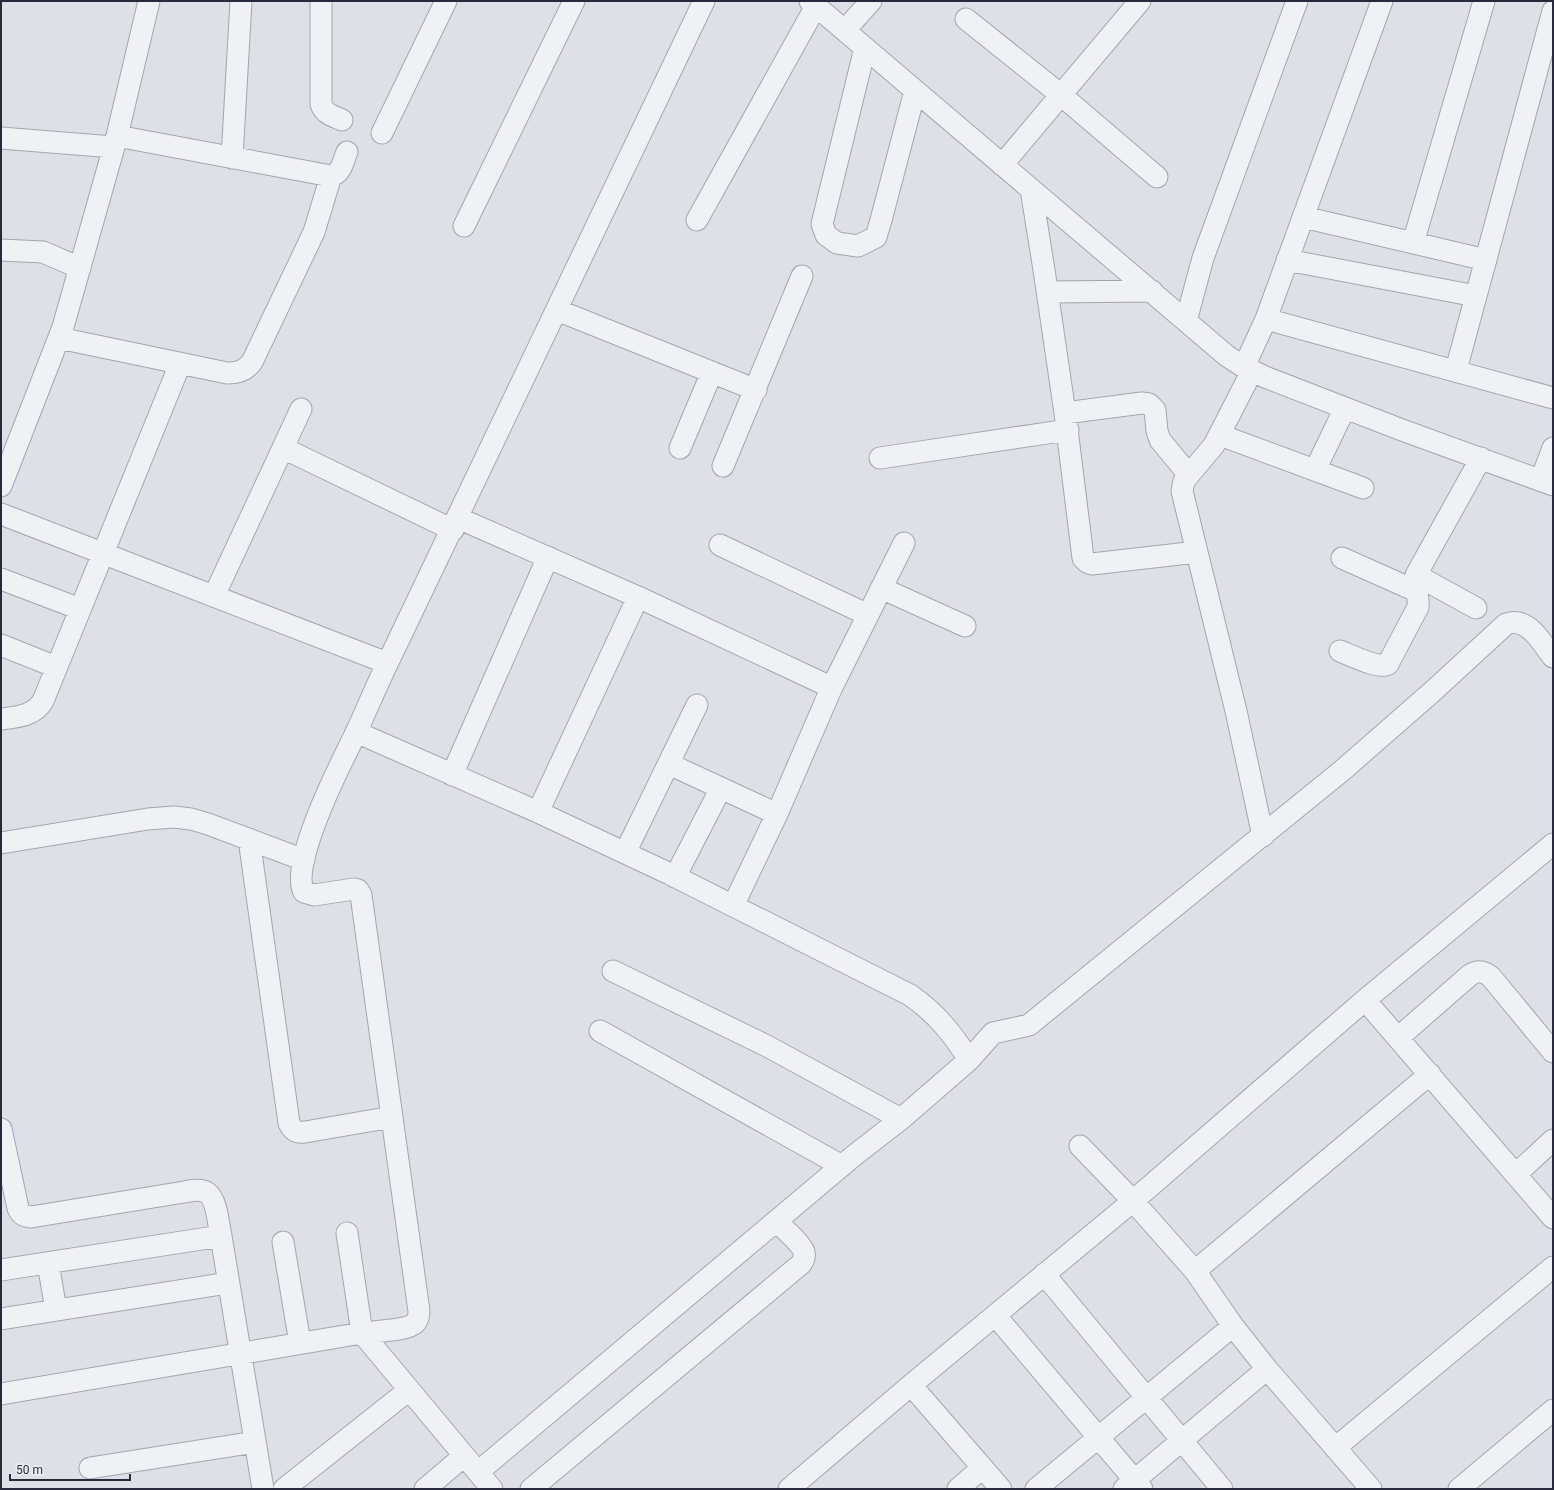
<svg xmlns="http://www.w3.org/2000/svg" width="1554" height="1490" font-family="Roboto,sans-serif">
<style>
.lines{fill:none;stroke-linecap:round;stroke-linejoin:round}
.minor-casing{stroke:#a4a5b0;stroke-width:23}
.minor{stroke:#f0f1f5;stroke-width:21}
</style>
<rect width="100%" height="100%" fill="#dedfe7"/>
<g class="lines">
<!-- minor casing -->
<g class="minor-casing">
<path id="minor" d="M321 1V104C324 114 333 116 342 120
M810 1 1227 356 1244 367 1265 377 1402 430 1553 485
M966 19 1061 95 1157 177
M845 30 871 1
M865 48 822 224 826 235 837 243 858 246 876 237 881 220 915 91
M382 133 446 1
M117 136 331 176C342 173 343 161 347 152
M1 138 113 147
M232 158 241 1
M1002 165 1140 1
M1031 189 1044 270 1065 413 1083 558 1087 562 1092 564 1197 552
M1303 217 1486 260
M697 220 816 6
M464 226 574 1
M1413 243 1484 1
M1 250 43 252 80 268
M1287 260 1476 296
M1048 292 1152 291
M557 310 756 390
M1266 319 1553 398
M1186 321 1203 258 1297 1
M59 338 227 373C238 373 245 371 252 362L314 232 331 176
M1244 367 1266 319 1382 1
M1456 370 1553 11
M1252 371 1214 445 1184 481 1182 491 1236 711 1263 836
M1065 413 1142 403 1149 404 1155 410 1157 431 1160 440 1189 475
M1220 435 1363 488
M283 448 453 530
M680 448 712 372
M880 458 1068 430
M723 466 802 276
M1315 470 1345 408
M1541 480 1553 448
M1 486 63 327 117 136 149 1
M1 514 387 663
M458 518 638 597 822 683 831 689
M720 545 868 615
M1342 558 1416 591
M1416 575 1476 608
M1 579 80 609
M881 588 965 626
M214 596 301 409
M1 645 56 667
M1340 651C1350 655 1380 670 1388 664L1418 607C1420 596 1412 586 1416 575L1481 458
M1 719C17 717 34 716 43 701L180 364
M356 732 538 812 670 874 910 995C936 1013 953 1034 969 1060
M669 764 777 814
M452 775 548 557
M538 812 638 597
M249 839 289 1123C293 1131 296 1133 305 1132L392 1117
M1 843 148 819 174 817 191 819 208 824 304 860
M625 853 697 705
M675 877 721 788
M733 906 777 814 831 689 904 543
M613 971 767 1046 901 1119
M1365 1000 1553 1218
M600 1031 842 1166
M1399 1037 1470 975C1478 970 1484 971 1491 977L1553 1052
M1 1129 18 1208C21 1215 24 1216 31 1217L184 1192C190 1191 197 1189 203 1191 217 1194 218 1223 221 1236L263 1489
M1516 1174 1553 1140
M347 1233 362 1333 492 1489
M283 1242 300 1343
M48 1263 56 1310
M1 1270 221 1236
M1195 1271 1430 1074
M1044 1274 1222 1489
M995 1315 1142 1489
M1 1319 228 1283
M911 1385 1001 1489
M1 1394 362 1333C374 1331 407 1331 415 1323 418 1320 419 1316 419 1311L361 895 358 890 354 889 314 895 304 892C289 867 337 771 350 745 364 717 375 688 389 660 495 441 599 221 704 1
M1335 1448 1553 1267
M90 1468 255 1442
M478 1472 851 1158 901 1119 969 1060 993 1033 1029 1025 1344 769 1432 692 1506 624C1528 616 1541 642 1553 657
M284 1489 409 1390
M425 1489 464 1456
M531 1489 801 1264C804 1260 805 1257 804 1252 801 1243 783 1228 776 1221
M789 1489 911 1385 1133 1201 1080 1146
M958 1489 982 1468
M1036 1489 1233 1326
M1124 1489 1267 1369
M1371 1489 1267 1369 1233 1326 1195 1271 1133 1201 1365 1000 1553 844
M1459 1489 1553 1410"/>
</g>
<!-- minor -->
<use href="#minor" class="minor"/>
</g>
<!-- border -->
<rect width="1554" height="1490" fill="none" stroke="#282a3c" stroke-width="4"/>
<!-- scale -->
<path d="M10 1474v6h120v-6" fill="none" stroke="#282a3c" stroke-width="2"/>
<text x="16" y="1474" font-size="12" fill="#282a3c" stroke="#edeef4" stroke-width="3" paint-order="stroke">50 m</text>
</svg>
